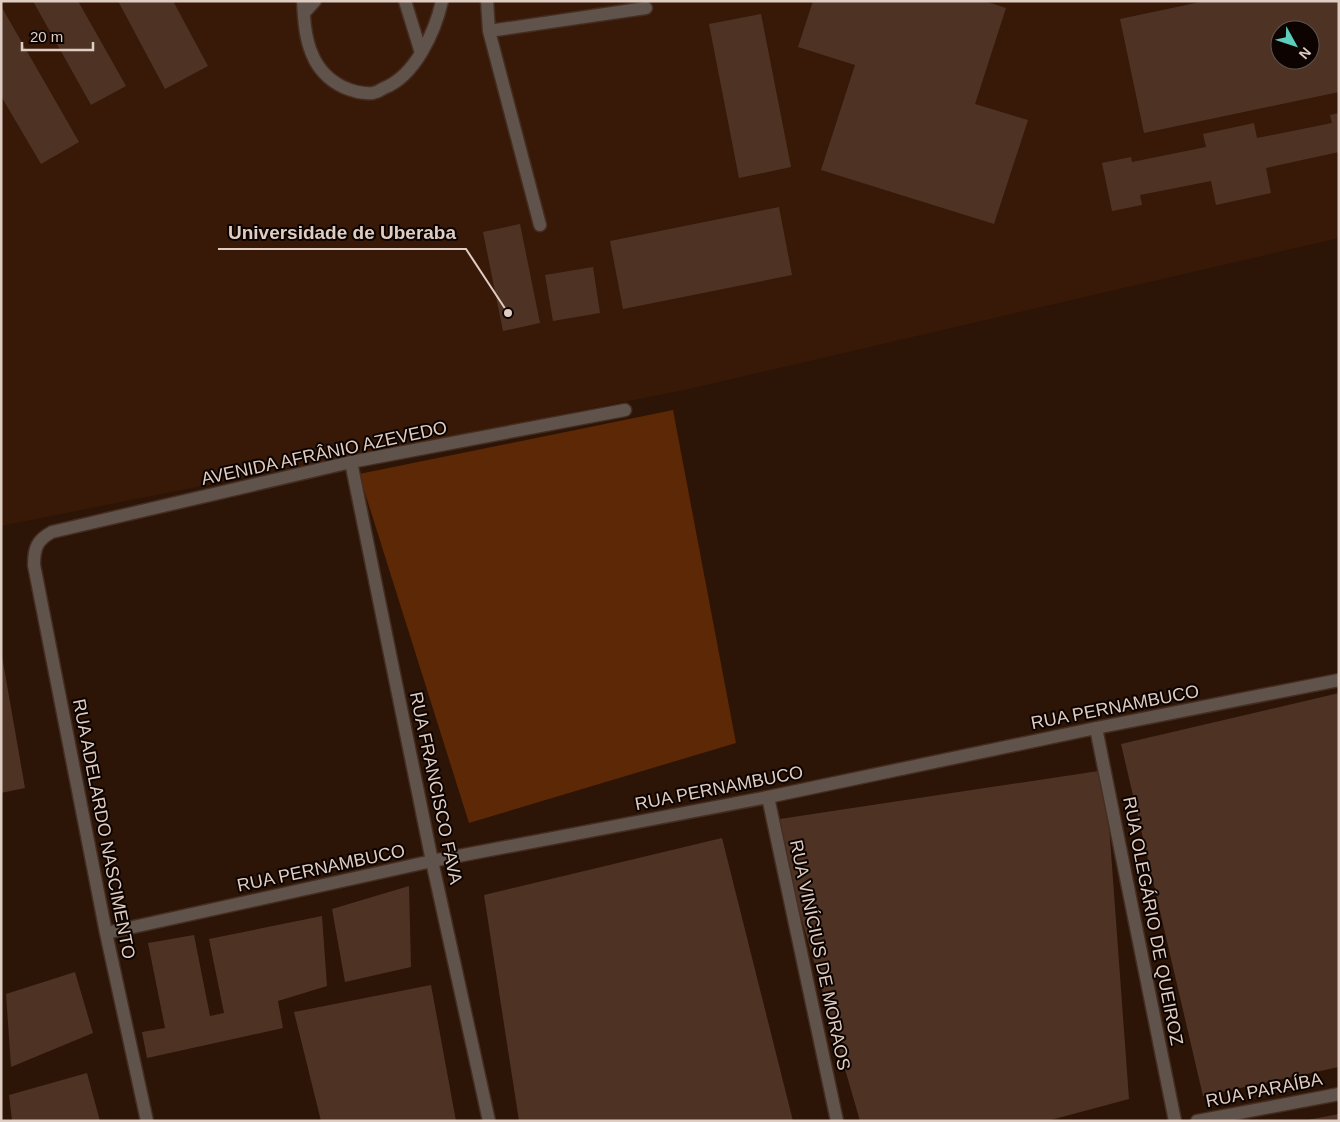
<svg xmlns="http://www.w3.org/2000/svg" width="1340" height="1122" font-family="Helvetica,sans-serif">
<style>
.built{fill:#381907;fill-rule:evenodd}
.green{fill:#5d2805}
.building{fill:#4e3324;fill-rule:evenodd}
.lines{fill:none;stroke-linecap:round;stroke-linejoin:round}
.minor-casing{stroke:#452e21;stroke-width:15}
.minor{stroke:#60534c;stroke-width:12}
.labels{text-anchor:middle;stroke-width:4;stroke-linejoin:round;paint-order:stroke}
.street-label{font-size:18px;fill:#dfcdc4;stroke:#0d0401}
.leader{fill:none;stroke:#dfcdc4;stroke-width:2}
.callout-dot{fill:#dfcdc4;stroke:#0d0401;stroke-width:2}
.callout-label{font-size:19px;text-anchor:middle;font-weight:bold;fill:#dfcdc4;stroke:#0d0401;stroke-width:4;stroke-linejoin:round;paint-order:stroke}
</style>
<rect width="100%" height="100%" fill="#2c1406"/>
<!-- built -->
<path class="built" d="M1 1H1339V238L689 389 1 526ZM1280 30H1310V60H1280Z"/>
<!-- green -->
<path class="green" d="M673 410 736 743 469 823 359 474Z"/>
<!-- building -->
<path class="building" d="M33 1H78L126 86 91 105Z
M118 1H173L208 66 165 89Z
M813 1H984L1006 8 975 104 1028 120 994 224 821 170 855 65 798 47Z
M1205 1H1339V92L1144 133 1120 19ZM1280 30H1310V60H1280Z
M1 6 79 142 41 164 1 96Z
M761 14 791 167 739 178 709 24Z
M1339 113V152L1266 168 1271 193 1216 205 1211 181 1140 195 1142 205 1112 211 1102 163 1131 157 1132 162 1206 147 1203 134 1254 123 1257 138 1332 123 1330 115Z
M779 207 792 275 623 309 610 241Z
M520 224 540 323 503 331 483 232Z
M593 267 600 313 553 321 545 275Z
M2 656 25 788 1 793V657Z
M1339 693V1067L1203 1096 1121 744Z
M1105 770 1129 1099 1047 1121H860L773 820Z
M722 838 793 1121H519L484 895Z
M409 886 411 967 345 982 332 909Z
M322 916 327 986 278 1001 283 1028 147 1058 142 1032 165 1028 148 943 194 935 210 1016 224 1013 209 939Z
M75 972 93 1033 11 1067 6 994Z
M431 985 456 1121H321L294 1012Z
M87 1073 100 1121H12L9 1095Z
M1339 1114V1121H1307V1120Z"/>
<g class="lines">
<!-- minor casing -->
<g class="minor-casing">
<path id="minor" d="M303 1C304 19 305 38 312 54 318 69 329 80 343 87 352 91 363 94 373 93 377 92 381 90 384 88 415 76 435 32 442 1
M405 1 421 53
M487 1 489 31 540 225
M304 13 315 1
M489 31 646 8
M351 462 432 861 489 1121
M1096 728 1175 1121
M768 797 837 1121
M106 933 432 861 768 797 1096 728 1339 680
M147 1121 106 933 34 565C34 548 37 540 52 532L351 462 625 410
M1197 1121 1339 1094"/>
</g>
<!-- minor -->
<use href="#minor" class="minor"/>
</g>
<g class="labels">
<!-- street labels -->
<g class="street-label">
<text transform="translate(324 453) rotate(-12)" y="6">AVENIDA AFRÂNIO AZEVEDO</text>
<text transform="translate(1115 707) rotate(-11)" y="6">RUA PERNAMBUCO</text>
<text transform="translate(436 788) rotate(78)" y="6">RUA FRANCISCO FAVA</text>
<text transform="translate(719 788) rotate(-11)" y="6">RUA PERNAMBUCO</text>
<text transform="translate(104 829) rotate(79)" y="6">RUA ADELARDO NASCIMENTO</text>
<text transform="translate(321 868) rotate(-12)" y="6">RUA PERNAMBUCO</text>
<text transform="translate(1153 921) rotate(79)" y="6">RUA OLEGÁRIO DE QUEIROZ</text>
<text transform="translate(820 955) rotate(78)" y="6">RUA VINÍCIUS DE MORAOS</text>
<text transform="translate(1264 1090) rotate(-11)" y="6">RUA PARAÍBA</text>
</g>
</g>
<!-- callouts -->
<path class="leader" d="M508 313L466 249H218"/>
<circle class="callout-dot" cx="508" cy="313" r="5"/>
<g class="callout-label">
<text x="342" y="239">Universidade de Uberaba</text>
</g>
<!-- border -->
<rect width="1340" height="1122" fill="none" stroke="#dfcdc4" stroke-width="5"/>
<!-- north arrow -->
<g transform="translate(1295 45) rotate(130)"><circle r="24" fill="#0d0401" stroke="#61544f"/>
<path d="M0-4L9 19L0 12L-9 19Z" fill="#5bcebc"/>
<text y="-8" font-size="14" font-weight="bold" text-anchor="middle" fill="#dfcdc4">N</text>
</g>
<!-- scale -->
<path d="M22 42v8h71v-8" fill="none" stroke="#dfcdc4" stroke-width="2.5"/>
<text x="30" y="42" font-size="15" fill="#dfcdc4" stroke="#0d0401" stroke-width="4" paint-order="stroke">20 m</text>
</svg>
